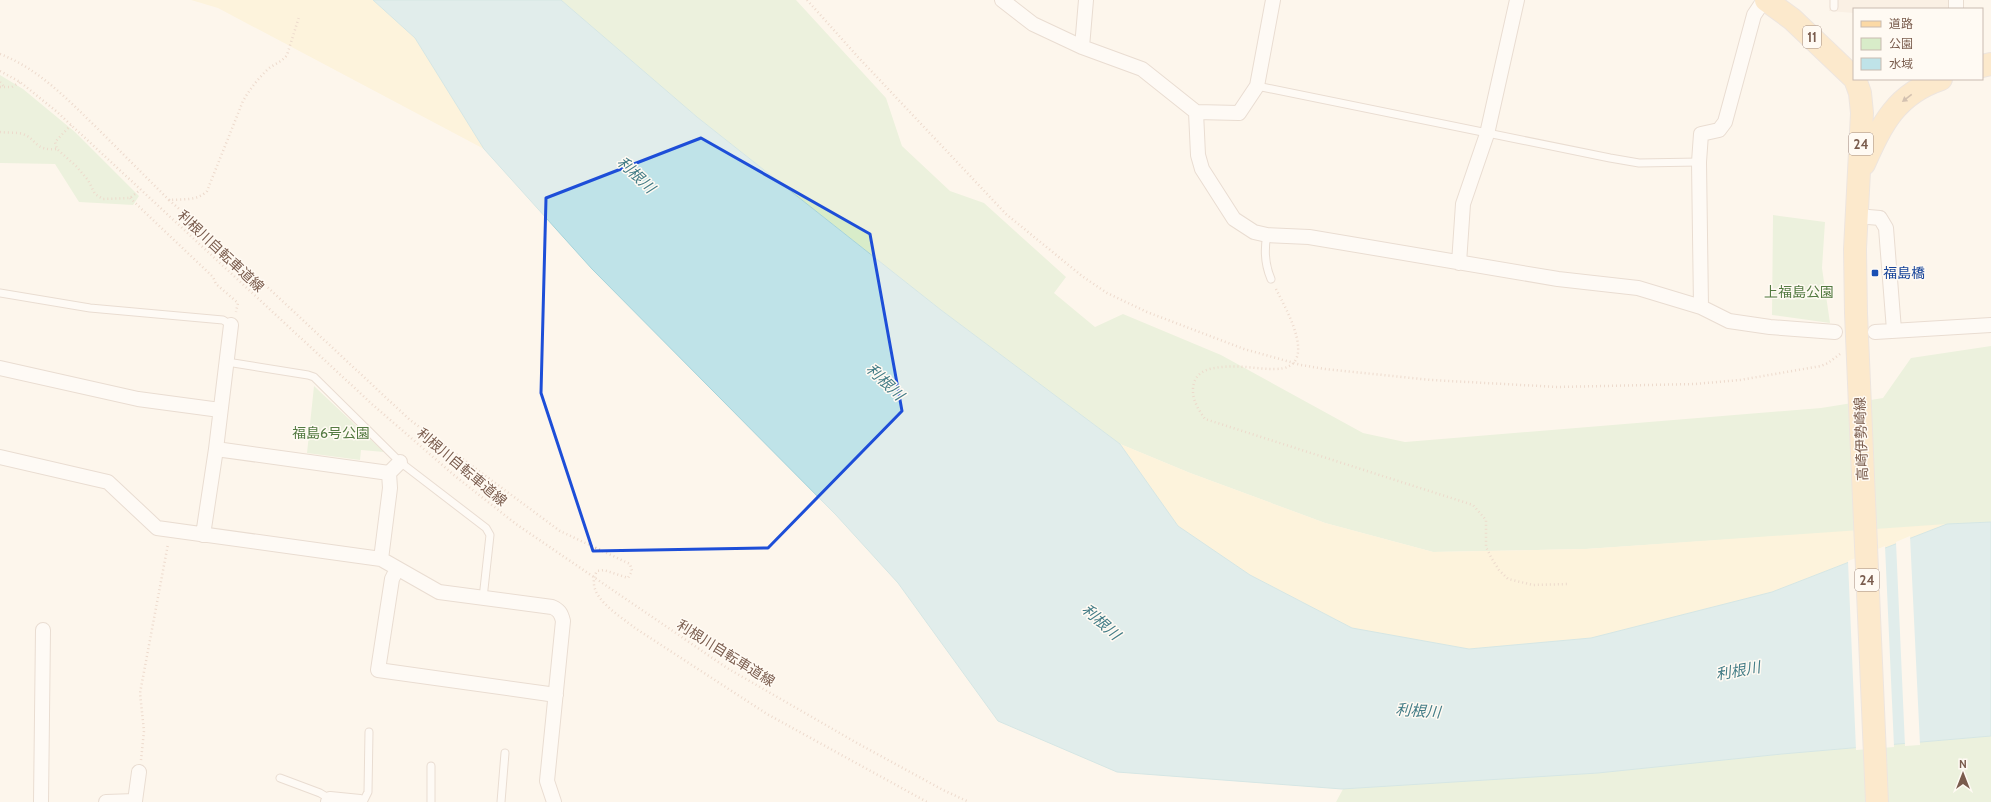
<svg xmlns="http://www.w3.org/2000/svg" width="1991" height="802" font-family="Cabin,'Noto Sans JP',sans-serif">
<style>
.residential{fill:#f5e8da}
.green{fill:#d8ecc9}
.sand{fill:#fcefc7}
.water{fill:#bfe3e8;stroke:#a5d3da}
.pier{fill:#fdf6ec}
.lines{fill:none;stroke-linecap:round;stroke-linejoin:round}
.lane-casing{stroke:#d1beb0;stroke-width:9}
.street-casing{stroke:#d1beb0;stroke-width:16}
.primary-casing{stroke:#dad1cd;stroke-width:24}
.path{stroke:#d9b8a5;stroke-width:2.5;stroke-dasharray:1 3;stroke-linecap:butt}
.lane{stroke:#fff;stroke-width:7}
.street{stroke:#fff;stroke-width:14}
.primary{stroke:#fbd9a5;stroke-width:22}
.oneway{fill:#a18267}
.marked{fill:none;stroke:#1d4ed8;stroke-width:3;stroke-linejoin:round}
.transit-dot{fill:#1a4fb4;stroke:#fffaf3;stroke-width:1.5}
.labels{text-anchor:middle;stroke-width:3;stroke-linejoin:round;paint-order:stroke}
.shield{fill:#fffaf3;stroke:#a28b7f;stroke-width:1}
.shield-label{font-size:13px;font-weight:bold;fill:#7a5c4d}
.street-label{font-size:14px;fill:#7a5c4d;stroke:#fffaf3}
.transit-label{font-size:14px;fill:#164399;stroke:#fffaf3;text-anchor:start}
.park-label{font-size:14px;fill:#537a41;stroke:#fffaf3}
.water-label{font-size:15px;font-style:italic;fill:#437c86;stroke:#fffaf3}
</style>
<rect width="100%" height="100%" fill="#fdf6ec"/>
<!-- residential -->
<path class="residential" d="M1831 0H1949V9H1854V13L1829 11Z"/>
<!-- green -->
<path class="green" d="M561 0H796L886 98 902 146 950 191 984 203 1066 277 1054 293 1095 327 1123 314 1221 355 1363 433 1405 442 1821 408 1883 398 1911 358 1991 346V522L1586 549 1433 552 1325 523 1190 473 1120 444 941 310 697 117Z
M0 75 23 89 75 132 139 196 133 205 79 202 55 164 0 163Z
M1773 215 1825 222 1822 268 1830 323 1772 315Z
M314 386 384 452 361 450 360 460 307 453Z
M1991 736V802H1336L1343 789 1598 773 1782 754Z"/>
<!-- sand -->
<path class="sand" d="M191 0H373L415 38 484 149 218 8Z
M1120 444 1190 473 1325 523 1433 552 1586 549 1947 524 1772 592 1591 638 1469 649 1352 628 1250 575 1178 526Z"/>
<!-- water -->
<path class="water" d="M373 0H561L697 117 941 310 1120 444 1178 526 1250 575 1352 628 1469 649 1591 638 1772 592 1947 524 1991 522V736L1782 754 1598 773 1342 789 1117 772 998 721 898 583 836 515 592 269 484 149 415 38Z"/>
<!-- pier -->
<path class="pier" d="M1910 536 1920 745 1905 746 1896 542Z
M1885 546 1894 747 1856 750 1848 561Z"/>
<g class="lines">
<!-- lane casing -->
<g class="lane-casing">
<path id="lane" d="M1834 7V0
M1257 86 1610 158 1639 163 1699 162
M1267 235C1264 250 1265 265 1271 279
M0 293 90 308 223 320 231 325
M227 362 308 375 314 377 400 462 486 528 490 535 483 598
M280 778 320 793 330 799
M363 802 368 792 369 732
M431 802V766
M501 802 505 753"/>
</g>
<!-- street casing -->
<g class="street-casing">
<path id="street" d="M1002 0 1033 24 1082 47 1142 69 1196 112 1239 113 1257 86 1273 0
M1956 9V0
M1082 47 1086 0
M1196 112 1198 155 1202 169 1234 219 1254 232 1267 235 1309 237 1558 279 1638 288 1701 307 1729 321 1770 327 1835 332
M1857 216 1880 218 1886 228 1894 330
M1459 263 1463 204 1487 134 1517 0
M1701 307 1699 162 1701 134 1719 130 1725 122 1754 15 1764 0
M1875 332 1991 325
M0 368 138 399 220 410
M216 449 389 473 390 488 381 559
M0 457 108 482 157 528 381 559 439 592 552 607C559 610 561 613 563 621L547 781 554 802
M389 473 400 462
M203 535 216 449 231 325
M397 569 392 579 378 670 556 695
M41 802 43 630
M106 802 135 801 139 772
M328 802 330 799 360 802"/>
</g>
<!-- primary casing -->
<g class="primary-casing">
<path id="primary" d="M1766 0 1792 19 1854 78
M1982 66 1991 64
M1855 79 1860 93 1862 113 1855 249 1856 313 1877 802
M1864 164C1882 124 1896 94 1941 79"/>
</g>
<!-- path -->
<path class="path" d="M807 0 858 57 1006 214 1082 276 1107 293 1147 312 1244 349 1301 365 1325 369 1431 380 1558 387 1695 384 1740 380 1821 366 1828 363 1840 354
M0 54C39 69 67 99 97 128 121 152 145 176 169 200 182 199 198 201 207 191L243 101C250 89 257 80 267 70 273 64 281 63 287 55L299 17
M0 71 20 82 56 111 373 405 455 476 516 524 727 668 857 743 943 790 969 802
M0 82 5 88
M0 87H12L20 82
M71 125 55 142 57 149 76 166 88 180 95 194 103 199 130 198 140 190
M0 132C7 133 16 132 23 134 37 139 34 151 57 149
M130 198 213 277 216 284 238 303 236 312
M169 200 262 282 410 420 560 531 630 564 632 571 628 578 604 570 597 571C583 595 619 615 635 628L767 714 927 802
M1276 289C1286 309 1321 369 1275 369 1255 369 1235 364 1215 368 1206 369 1197 373 1194 383 1190 397 1198 409 1205 419L1473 505 1486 520V547L1492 559 1499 570 1508 579 1533 585 1569 584
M141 760 144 731 140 693 168 544"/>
<!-- lane -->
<use href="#lane" class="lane"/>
<!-- street -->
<use href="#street" class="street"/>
<!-- primary -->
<use href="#primary" class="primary"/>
</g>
<!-- one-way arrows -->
<defs><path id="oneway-solid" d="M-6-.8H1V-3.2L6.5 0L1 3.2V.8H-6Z"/></defs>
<use class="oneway" href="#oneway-solid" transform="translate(1907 98) rotate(142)"/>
<!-- marked area -->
<path d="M0 0H1991V802H0ZM701 138 870 234 902 411 768 548 593 551 541 393 546 198Z" fill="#fdf6ec" fill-opacity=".55" fill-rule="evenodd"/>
<path class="marked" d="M701 138 870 234 902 411 768 548 593 551 541 393 546 198Z"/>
<!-- markers -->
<rect class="transit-dot" x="1871" y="269" width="8" height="8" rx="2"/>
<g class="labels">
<!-- shield labels -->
<g class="shield">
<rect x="1803" y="26" width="18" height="22" rx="3"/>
<rect x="1849" y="133" width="24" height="22" rx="3"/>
<rect x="1855" y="569" width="24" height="22" rx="3"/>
</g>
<g class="shield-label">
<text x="1812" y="42">11</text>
<text x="1861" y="149">24</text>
<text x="1867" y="585">24</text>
</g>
<!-- street labels -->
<g class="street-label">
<text transform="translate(221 251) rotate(43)" y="5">利根川自転車道線</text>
<text transform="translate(1861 439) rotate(-92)" y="5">高崎伊勢崎線</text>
<text transform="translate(462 467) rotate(40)" y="5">利根川自転車道線</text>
<text transform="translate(726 653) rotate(32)" y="5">利根川自転車道線</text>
</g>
<!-- transit labels -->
<g class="transit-label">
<text x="1883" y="278">福島橋</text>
</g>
<!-- park labels -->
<g class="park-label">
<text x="1799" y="297">上福島公園</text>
<text x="331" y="438">福島6号公園</text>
</g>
<!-- water labels -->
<g class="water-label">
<text transform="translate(636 175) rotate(43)" y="5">利根川</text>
<text transform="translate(885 382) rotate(44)" y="5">利根川</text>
<text transform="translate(1101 622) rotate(42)" y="5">利根川</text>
<text transform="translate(1738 671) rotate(-10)" y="5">利根川</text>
<text transform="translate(1418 711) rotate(4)" y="5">利根川</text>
</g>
</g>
<!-- legend -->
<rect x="1853" y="8" width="130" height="72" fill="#fffaf3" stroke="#cabbb1"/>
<rect x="1861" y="21" width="20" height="6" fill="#fbd9a5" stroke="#cabbb1"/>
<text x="1889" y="28" font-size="12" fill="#7a5c4d">道路</text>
<rect x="1861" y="38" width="20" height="12" fill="#d8ecc9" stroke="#cabbb1"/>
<text x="1889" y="48" font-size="12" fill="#7a5c4d">公園</text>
<rect x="1861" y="58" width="20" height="12" fill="#bfe3e8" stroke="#cabbb1"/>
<text x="1889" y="68" font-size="12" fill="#7a5c4d">水域</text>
<!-- north arrow -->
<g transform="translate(1963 774)" stroke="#fffaf3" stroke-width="3" paint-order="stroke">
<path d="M0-3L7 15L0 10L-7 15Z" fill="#7a5c4d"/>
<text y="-6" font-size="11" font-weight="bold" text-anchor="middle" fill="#7a5c4d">N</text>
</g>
</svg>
